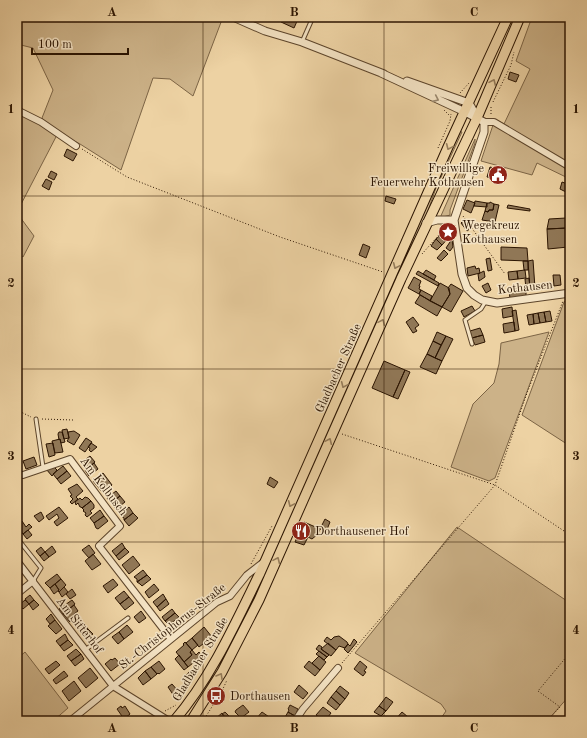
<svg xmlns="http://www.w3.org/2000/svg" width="587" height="738" font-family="'Old Standard TT',serif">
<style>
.green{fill:#ccb288;stroke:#7c6445}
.building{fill:#907756;stroke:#2c1502}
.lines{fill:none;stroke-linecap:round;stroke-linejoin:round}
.service-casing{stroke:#5c442a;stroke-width:5}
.minor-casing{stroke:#5c442a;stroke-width:8}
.tertiary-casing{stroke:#5c442a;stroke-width:9}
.primary-casing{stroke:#2c1502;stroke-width:11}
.path{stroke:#2c1502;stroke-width:1;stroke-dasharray:1 2;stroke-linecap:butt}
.service{stroke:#f3e2c3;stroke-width:3}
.minor{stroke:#f3e2c3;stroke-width:6}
.tertiary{stroke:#f3e2c3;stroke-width:7}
.primary{stroke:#edd2a3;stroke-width:9}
.oneway{stroke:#967d5b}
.oneway2{stroke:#99866c}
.grid{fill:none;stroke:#2c1502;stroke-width:1;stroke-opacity:0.55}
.labels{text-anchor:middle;stroke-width:3;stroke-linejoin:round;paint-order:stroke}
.poi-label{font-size:12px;fill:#2c1502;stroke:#f3e2c3;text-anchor:start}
.street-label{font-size:12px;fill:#2c1502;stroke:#f3e2c3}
.neatline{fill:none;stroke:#2c1502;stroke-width:1.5}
.grid-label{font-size:13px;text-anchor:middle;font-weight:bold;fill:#2c1502}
</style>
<rect width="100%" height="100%" fill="#edd2a3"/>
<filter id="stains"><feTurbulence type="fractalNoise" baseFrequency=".005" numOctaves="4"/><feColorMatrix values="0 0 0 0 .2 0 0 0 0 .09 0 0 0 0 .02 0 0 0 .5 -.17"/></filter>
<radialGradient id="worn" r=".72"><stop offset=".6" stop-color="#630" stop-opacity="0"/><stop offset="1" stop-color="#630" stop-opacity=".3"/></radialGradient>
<!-- green -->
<path class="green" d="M17 17H223L193 96 170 79 153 78 121 170 80 144 58 133 17 212V112L56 132 42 118 53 90 33 48 17 44Z
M532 17H570V179L537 163 532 175 481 161 495 119 504 124 530 69 516 61Z
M459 131 462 132 436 188 425 219 408 252 407 251Z
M475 139V143L450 210V215L440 218Z
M17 213 34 236 23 257 17 252Z
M570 295V446L522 415 564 302Z
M549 332 495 478 489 481 451 467 473 404 494 383 499 364 501 343Z
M457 527 570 603V695L547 721H439L446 711 441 704 355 653Z
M25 652 68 708 53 721H17V659Z"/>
<!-- building -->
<path class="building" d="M283 17H294L298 19 294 28 281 22Z
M510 72 519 75 516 82 508 79Z
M67 149 77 154 73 161 64 156Z
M490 167 502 170 501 175H498L497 179 487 177Z
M51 171 57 174 54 180 48 177Z
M46 179 52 182 49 190 42 186Z
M562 182 570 185V190L568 189 566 192 560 189Z
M386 196 396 199 394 204 385 201Z
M467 200 475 203 471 213 463 209Z
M475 201 487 203V207L474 206Z
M490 202 494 204 493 210H489L488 212 485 211 487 203H490Z
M494 204 499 205 495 222 482 220 485 211 488 212 489 210H493Z
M508 205 530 209V211L507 208Z
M566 218 567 228 547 229 549 219Z
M566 218H570V237L567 238Z
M464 220 471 228 467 231 461 223Z
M567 228 568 247 548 249 547 229Z
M445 231 450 236 442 245 436 239Z
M436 239 442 245 437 250 431 246Z
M452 239 453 247 450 251 446 248Z
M363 244 370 247 366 258 359 255Z
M501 247 527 248 528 261 501 260Z
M444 250 448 254 441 261 437 258Z
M490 258 492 270 488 271 486 259Z
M533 260 535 288 530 289 528 261Z
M523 261H528V270H524Z
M475 266 476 269 479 268 480 273 468 276 467 268Z
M426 270 436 276 434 280 423 274Z
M525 270 526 278 518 279 517 271Z
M418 271 439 283 438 286 416 274Z
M484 271 485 277 479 281 478 274Z
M517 271 518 279 509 280 508 272Z
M553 275H560L561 285 554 286Z
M414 277 421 281 419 286H420L419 289 421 290 419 294 408 288Z
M529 278 530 289H526L525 279Z
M440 283 449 288 450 294 442 307 430 301Z
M488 283 491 290 486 293 482 286Z
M451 284 463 291 451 312 442 307 450 294 448 288Z
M526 287V296L510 299 509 289Z
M421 290 432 296 430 301 419 294Z
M420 295 442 307 437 316 415 303Z
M472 306 475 311 464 317 461 311Z
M512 307 513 316 503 318 502 309Z
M516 310 519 330 515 331 512 311Z
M550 311 552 321 546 322 544 312Z
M544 312 546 322 540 323 538 313Z
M538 313 540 323 534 324 533 314Z
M533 314 534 324 529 325 527 315Z
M413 317 419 325 415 328 417 331 413 333 406 322Z
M514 322 515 331 504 333 503 324Z
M480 328 483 335 472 338 470 331Z
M437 332 446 336 441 345 433 341Z
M483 335 485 342 475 345 472 338Z
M446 336 453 339 442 361 435 358Z
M433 341 441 345 435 358 427 354Z
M427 354 442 361 436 374 420 367Z
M384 361 405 370 393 397 372 388Z
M405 370 410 372 398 399 393 397Z
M67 429 69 438 64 439 62 430Z
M74 431 80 435 74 445 67 441 69 438 68 432Z
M59 432H62L65 442 61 443 60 439 59 440 58 434Z
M86 438 92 442 85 452 79 448Z
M60 439 63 452 55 453 52 441Z
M53 443 55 455 49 457 46 444Z
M91 443 97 447 91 452 89 450 90 448 88 447Z
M90 456 95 462 86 470 81 463Z
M34 457 37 465 26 469 23 461Z
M94 463 98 469 89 476 85 470Z
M53 466 57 470 52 476 46 469Z
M63 466 67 471 57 479 53 474Z
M67 471 71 476 61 484 57 479Z
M103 473 112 485 103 493 93 481Z
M270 477 278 482 274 488 267 484Z
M77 484 83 491 76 497 78 499 72 504 70 502 73 499 70 496 72 495 68 489Z
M116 491 120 496 111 503 107 498Z
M120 496 125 502 116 509 111 503Z
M85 497 88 498 91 501 82 508 81 507H80L78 503 76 505 75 502 80 498 82 500Z
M91 501 94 505V508L90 511 92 513 87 517 85 515 86 513 83 511 84 510 82 508Z
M59 507 68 518 57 526 54 522 59 518 57 514 49 520 46 516Z
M129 507 133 513 124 520V518L120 515Z
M100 510 104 516 94 523 90 518Z
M41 512 44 518 39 522 34 516Z
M133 513 138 518 129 526 124 520Z
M104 516 108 521 98 529 96 528 94 523Z
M325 519 330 522 326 532 320 529Z
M22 521 26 527 29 524 32 527 23 534 17 526Z
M304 522 320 529 318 534 312 539 308 537 304 545 295 542Z
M28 530 32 535 27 539 23 534Z
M122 543 125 548 116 556 112 551Z
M89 545 95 553 89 558 82 550Z
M52 546 56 552 49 557 45 552Z
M41 547 45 552 40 556 36 551Z
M125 548 129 552 119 560 116 556Z
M45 552 49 557 44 561 40 556Z
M93 554 101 564 92 570 85 561Z
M133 556 140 565 129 574 122 565Z
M143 570 147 575 137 582V579L134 577Z
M57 574 61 579 50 588 45 583Z
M147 575 151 579 142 586 140 584 137 582Z
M61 579 66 585 59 592 58 591 59 590 55 584Z
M113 579 118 585 108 593 103 586Z
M55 584 59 590 54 594 50 588Z
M154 584 159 590 149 598 145 592Z
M64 587 68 592 62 597 59 592Z
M72 589 76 595 70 599 66 594Z
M124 591 129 597 120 604 115 598Z
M163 594 166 599 157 607 153 602Z
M30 595 34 600 29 604 25 599Z
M129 597 134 603 125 610 120 604Z
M166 599 169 604 160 611 157 607Z
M25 600 29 604 23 609 19 605Z
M34 600 39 605 33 610 29 604Z
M72 600 75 604 68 610 65 605Z
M65 605 68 610 63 614 59 609Z
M74 605 78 611 74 614 76 617 70 622 63 614Z
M172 609 175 613 165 621 162 617Z
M141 611 146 618 139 623 134 617Z
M175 613 179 617 169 625 165 621Z
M51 614 55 620 50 624 46 619Z
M55 620 62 629 56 634 48 626Z
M84 624 88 629 82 634 78 629Z
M127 625 133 632 124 639 119 632Z
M204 627 212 637 199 647 192 638Z
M88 629 93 634 86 639 82 634Z
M119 632 124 639 118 644 112 637Z
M65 634 68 640 60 646 56 641Z
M339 636 347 642 348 644 345 648 339 646 336 650 324 641 327 637 331 640 334 637Z
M192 638 198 645 192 650 186 643Z
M354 639 357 642 348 653 344 649 348 644 350 646Z
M68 640 73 645 64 651 60 646Z
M185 642 192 650 190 652 192 655 184 662 176 652 184 645 183 644Z
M328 643 336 650 331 656 321 649Z
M319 645 322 647 321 649 329 655 327 657 316 649Z
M76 649 81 654 71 661 67 656Z
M192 650 196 655 199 652 202 656 188 667 184 662 192 655 190 652Z
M319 651 327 657 324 660 316 654Z
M81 654 84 659 75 666 71 661Z
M179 655 188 667 184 670 175 659Z
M319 656 326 662 320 670 312 663Z
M115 658 120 664 111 671 105 664 111 659 112 660Z
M56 661 60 665 49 674 45 669Z
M159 661 165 669 159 674 158 673 157 674 151 667Z
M309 661 320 670 315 676 304 667Z
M360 661 367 667 364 671 366 672 363 676 354 669Z
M151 667 157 674 151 679 145 671Z
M90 668 98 678 86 688 78 678Z
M64 671 68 676 56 684 53 680Z
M145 671 151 679 143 685 138 678Z
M190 671 193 676 188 683 184 678Z
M74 681 81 691 69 701 62 691Z
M172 684 179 692 174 696 168 687Z
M299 685 308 693 303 699 294 692Z
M340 686 349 693 345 699 336 691Z
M336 691 345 699 340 705 331 697Z
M331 697 340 705 336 710 327 703Z
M386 697 393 702 386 711 379 706Z
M243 705 249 712 241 718 235 712 236 710Z
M290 705 298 709 295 716 288 712 289 710 288 709Z
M121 706 122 708 125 706 130 714 124 719 117 709Z
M379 706 386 711 381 716 374 712Z
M323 707 331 713 325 721 316 715Z
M225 712 232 719 233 718 235 721H228L222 714Z
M262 712 272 719 270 721H260L256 719Z
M288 712 295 716 291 721H287L284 719Z
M402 712 408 717 405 721H396L395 720Z
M222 713 225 717 220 721H217L215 719Z"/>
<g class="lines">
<!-- service casing -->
<g class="service-casing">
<path id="service" d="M302 42 313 17
M472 344 465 320 481 309 486 301
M36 419 43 467
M17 538 41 568 33 581
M85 650 128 618"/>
</g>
<!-- minor casing -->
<g class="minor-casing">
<path id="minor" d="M17 110 41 122 76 146
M484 122H494L570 167
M23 475 70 459 120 526 99 546 171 639
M17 561 113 686 169 721
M17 594 33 581
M70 721 217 602 230 596 247 575 265 561
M295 721 303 709 338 668"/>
</g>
<!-- tertiary casing -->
<g class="tertiary-casing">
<path id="tertiary" d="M233 17 265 31 302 42 384 74
M381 73 465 112 484 122V132L454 220 462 274 467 288 474 295 482 300 497 303 570 293
M407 81 469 103 477 117
M426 223 437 220H454"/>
</g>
<!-- primary casing -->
<g class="primary-casing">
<path id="primary" d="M174 721C211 678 235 624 260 573L448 147 508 17
M191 721 222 672 259 600 401 279 477 118 520 17"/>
</g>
<!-- path -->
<path class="path" d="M460 93 469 83
M493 102 511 65 514 52
M491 107V116
M444 110 450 116
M438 148 450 121 451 114
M82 149 127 177 280 237 383 272
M463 216 505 274
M422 254 445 228
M17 410 31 417
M42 419 73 420
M342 434 495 485 570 535
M251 564 272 526
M342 663 495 485 527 393 563 301
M165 711 176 705
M207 717 213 721
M203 721 222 691 227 680
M547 721 560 707 538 691 568 655 570 656"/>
<!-- service -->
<use href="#service" class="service"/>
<!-- minor -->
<use href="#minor" class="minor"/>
<!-- tertiary -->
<use href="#tertiary" class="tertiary"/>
<!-- primary -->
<use href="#primary" class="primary"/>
</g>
<!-- one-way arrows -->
<defs><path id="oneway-chevron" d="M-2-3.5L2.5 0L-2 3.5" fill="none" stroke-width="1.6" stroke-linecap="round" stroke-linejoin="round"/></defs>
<g class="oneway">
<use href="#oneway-chevron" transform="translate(493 82) rotate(-66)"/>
<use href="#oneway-chevron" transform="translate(449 147) rotate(114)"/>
<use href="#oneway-chevron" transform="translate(396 266) rotate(114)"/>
<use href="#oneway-chevron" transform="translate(382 322) rotate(-66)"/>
<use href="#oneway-chevron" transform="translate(344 385) rotate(114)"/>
<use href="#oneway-chevron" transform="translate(329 441) rotate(-66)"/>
<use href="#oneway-chevron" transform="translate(291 504) rotate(114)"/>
<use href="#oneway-chevron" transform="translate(277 560) rotate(-66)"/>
<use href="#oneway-chevron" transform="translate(220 676) rotate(-60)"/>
</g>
<use class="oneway2" href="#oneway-chevron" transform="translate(436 99) rotate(24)"/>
<!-- grid -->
<path class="grid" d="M203 17V721M384 17V721M17 196H570M17 369H570M17 542H570"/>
<!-- icons -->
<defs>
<g id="civic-disc" transform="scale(1)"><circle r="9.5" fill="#8f2418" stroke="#f3e2c3"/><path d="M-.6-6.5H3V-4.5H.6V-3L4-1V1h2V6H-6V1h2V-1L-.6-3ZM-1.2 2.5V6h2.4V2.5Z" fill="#fff"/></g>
<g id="sight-disc" transform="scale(1)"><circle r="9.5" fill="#8f2418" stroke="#f3e2c3"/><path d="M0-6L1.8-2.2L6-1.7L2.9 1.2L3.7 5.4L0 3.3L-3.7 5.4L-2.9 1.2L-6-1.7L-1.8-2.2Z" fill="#fff"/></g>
<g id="restaurant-disc" transform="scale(1)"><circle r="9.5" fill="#8f2418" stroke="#f3e2c3"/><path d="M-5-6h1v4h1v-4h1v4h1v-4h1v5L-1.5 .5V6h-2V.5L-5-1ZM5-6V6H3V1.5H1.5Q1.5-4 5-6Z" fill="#fff"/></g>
<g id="bus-disc" transform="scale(1)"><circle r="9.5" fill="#8f2418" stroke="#f3e2c3"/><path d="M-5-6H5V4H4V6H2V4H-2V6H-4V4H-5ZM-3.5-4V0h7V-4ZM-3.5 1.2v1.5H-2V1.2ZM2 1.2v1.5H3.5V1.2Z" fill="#fff"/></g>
</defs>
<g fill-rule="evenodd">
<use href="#civic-disc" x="498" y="175"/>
<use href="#sight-disc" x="448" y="232"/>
<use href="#restaurant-disc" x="301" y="531"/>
<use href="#bus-disc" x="216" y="696"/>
</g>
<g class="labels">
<!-- poi labels -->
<g class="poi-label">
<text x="484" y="172" text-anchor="end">Freiwillige<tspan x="484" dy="14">Feuerwehr Kothausen</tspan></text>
<text x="462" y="229">Wegekreuz<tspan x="462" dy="14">Kothausen</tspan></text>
<text x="315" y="535">Dorthausener Hof</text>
<text x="230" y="700">Dorthausen</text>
</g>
<!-- street labels -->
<g class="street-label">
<text transform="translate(525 287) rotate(-6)" y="4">Kothausen</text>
<text transform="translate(338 368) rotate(-66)" y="4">Gladbacher Straße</text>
<text transform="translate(104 486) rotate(53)" y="4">Am Kolbusch</text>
<text transform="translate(80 625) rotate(52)" y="4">Am Sitterhof</text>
<text transform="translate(172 626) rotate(-38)" y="4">St.-Christophorus-Straße</text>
<text transform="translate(200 659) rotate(-59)" y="4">Gladbacher Straße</text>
</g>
</g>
<!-- margin -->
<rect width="587" height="738" fill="none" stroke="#edd2a3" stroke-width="44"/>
<!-- scale -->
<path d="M32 48v6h96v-6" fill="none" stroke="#2c1502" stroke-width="2"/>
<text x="38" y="48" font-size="12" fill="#2c1502" stroke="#f3e2c3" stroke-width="3" paint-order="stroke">100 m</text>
<rect x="22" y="22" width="543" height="694" class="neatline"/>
<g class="grid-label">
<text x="112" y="16">A</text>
<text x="294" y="16">B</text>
<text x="474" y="16">C</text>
<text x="11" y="113">1</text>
<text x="576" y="113">1</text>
<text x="11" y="287">2</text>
<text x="576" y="287">2</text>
<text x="11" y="460">3</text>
<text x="576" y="460">3</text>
<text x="11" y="634">4</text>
<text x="576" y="634">4</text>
<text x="112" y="732">A</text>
<text x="294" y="732">B</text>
<text x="474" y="732">C</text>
</g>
<rect width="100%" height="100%" filter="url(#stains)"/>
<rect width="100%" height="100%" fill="url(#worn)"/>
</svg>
